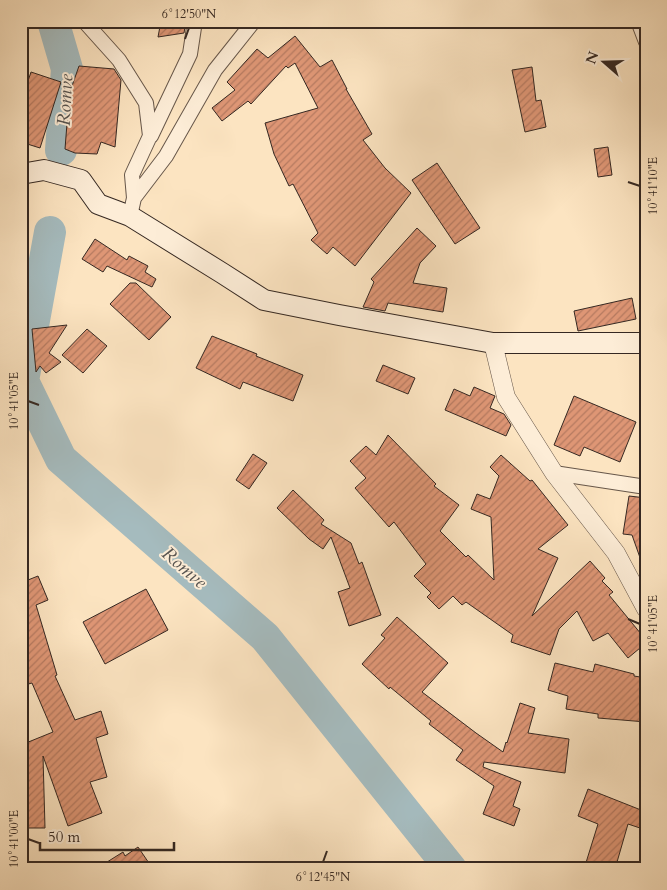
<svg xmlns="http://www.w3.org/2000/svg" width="667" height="890" font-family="Cardo,serif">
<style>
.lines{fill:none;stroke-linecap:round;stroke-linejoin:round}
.river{stroke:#a5bbbe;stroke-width:32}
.building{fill:url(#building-hatch);stroke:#352822}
.minor-casing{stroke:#67574a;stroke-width:16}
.tertiary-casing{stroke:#67574a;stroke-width:19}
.secondary-casing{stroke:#352822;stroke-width:22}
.minor{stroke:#fdedd7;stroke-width:14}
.tertiary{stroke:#fdedd7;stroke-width:18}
.secondary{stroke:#fdedd7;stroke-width:20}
.ticks{fill:none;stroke:#352822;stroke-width:2}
.labels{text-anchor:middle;stroke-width:4;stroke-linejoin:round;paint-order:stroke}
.water-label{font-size:19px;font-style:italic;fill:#575451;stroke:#fdedd7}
.neatline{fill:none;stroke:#352822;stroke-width:2}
.ticks-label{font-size:12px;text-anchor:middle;fill:#352822}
</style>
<defs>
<pattern id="building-hatch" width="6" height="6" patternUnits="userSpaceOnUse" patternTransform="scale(1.25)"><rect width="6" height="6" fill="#de9675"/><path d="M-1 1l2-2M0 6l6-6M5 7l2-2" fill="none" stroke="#b57a60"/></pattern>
</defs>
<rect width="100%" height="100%" fill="#fce4c1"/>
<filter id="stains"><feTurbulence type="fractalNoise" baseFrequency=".004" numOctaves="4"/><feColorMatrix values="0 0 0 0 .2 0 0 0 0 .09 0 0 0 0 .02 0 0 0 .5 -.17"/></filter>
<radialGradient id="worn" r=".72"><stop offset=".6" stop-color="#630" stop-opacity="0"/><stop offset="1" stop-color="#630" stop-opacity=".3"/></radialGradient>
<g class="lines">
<!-- river -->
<path class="river" d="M53 21 67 69 61 150
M50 232 23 381 61 459 265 637 451 869"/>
</g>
<!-- building -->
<path class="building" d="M161 21H186L184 33 158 37Z
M295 36 320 67 332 60 347 89H346L372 134 363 140 385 168 411 193 355 266 333 247 327 254 311 240 318 233 293 184 289 186 274 154 265 123 318 108 295 63 288 68 286 66 251 104 248 101 222 121 212 108 235 90 227 82 257 49 268 58Z
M79 66 114 69 121 80 115 147 101 142 97 154 75 153 65 149 70 85 72 86Z
M532 67 536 101 541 100 546 127 525 132 512 70Z
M31 72 61 82 40 148 21 142 26 127 21 126V82L27 84Z
M608 147 612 175 598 177 594 149Z
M437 163 480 228 455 244 412 180Z
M417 228 436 246 420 263 413 283 447 288 443 312 388 303 385 311 363 307 374 282 371 279Z
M95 239 127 260 129 256 148 266 145 272 156 279 152 287 107 266 103 272 82 259Z
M130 283H136L171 317 149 340 110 304Z
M632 298 636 319 578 331 574 311Z
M67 325 49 353 61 362 46 373 40 366 36 372 32 329Z
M87 329 107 346 83 373 62 355Z
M212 336 257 354 256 356 303 375 293 401 243 382 240 389 196 368Z
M383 365 415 378 408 394 376 381Z
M474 387 495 396 490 408 504 414 511 425 506 436 445 410 454 389 470 396Z
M574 396 636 422 620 462 584 447 580 456 554 445Z
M388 435 436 484 434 486 459 505 440 531 466 557 468 555 494 580 491 517 471 509 477 494 490 499 499 476 490 467 501 455 530 481 532 480 568 525 538 549 558 558 532 616 590 561 605 578 602 581 613 592 609 595 646 640V643L628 658 608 633 593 641 577 611 559 629 550 655 511 642 513 635 466 602 462 605 453 596 439 609 427 597 431 593 414 576 426 564 394 522 389 527 355 488 366 478 350 461 366 446 376 455Z
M253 454 267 463 249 489 236 480Z
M293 490 324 520 321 524 351 543 359 564 362 562 381 615 349 626 338 592 350 588 331 537 323 549 309 539 277 508Z
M629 496 646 498V569H644L632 535 623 534Z
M25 568 28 580 38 576 48 600 36 605 57 675 55 676 75 720 101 711 108 734 96 738 107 777 90 782 102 813 68 826 43 756 45 828H28L27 790 21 792V745L53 732 32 683 21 686V569Z
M146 589 168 630 105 664 83 622Z
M397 617 448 663 422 692 476 733 503 752 506 742 507 743 520 703 535 708 528 733 569 739 565 773 484 762 483 767 521 782 513 806 520 809 514 826 483 814 494 786 456 760 463 750 429 724 431 721 390 687 389 689 362 664 385 638 381 635Z
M555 663 593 672 595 664 634 674V676L646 678V722L598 718V714L566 709 568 696 548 690Z
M588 789 646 812V830L628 824 615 869H584L598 824 578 816Z
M138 847 153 869H96L123 852 125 856Z"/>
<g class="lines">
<!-- minor casing -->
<g class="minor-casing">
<path id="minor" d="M84 21 119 60 146 103 150 136 132 175 134 198
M638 21 646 42
M151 136 190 54 195 21
M130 216 134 198 166 156 215 70 254 21
M554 473 646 487"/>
</g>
<!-- tertiary casing -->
<g class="tertiary-casing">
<path id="tertiary" d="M493 343 506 397 554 473 616 553 646 609"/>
</g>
<!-- secondary casing -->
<g class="secondary-casing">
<path id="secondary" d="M21 174 44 170 81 180 98 204 130 216 222 273 264 300 339 315 493 343H646"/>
</g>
<!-- minor -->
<use href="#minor" class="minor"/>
<!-- tertiary -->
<use href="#tertiary" class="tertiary"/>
<!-- secondary -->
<use href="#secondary" class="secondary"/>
</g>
<!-- ticks -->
<path class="ticks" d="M185 39 189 28M628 182 640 186M28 401 39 405M628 619 640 624M28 839 39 843M323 862 327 851"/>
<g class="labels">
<!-- water labels -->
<g class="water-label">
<text transform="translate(64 100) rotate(-87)" y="7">Romve</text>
<text transform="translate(185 567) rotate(41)" y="7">Romve</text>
</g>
</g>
<!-- margin -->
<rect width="667" height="890" fill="none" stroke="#fce4c1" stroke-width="55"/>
<!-- north arrow -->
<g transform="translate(604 62) rotate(290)" stroke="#fdedd7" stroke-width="4" paint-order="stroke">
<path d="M0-4L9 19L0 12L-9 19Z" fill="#352822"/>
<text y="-8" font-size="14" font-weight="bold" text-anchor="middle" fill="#352822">N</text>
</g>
<!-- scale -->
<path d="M40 842v8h134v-8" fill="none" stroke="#352822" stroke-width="2.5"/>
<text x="48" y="842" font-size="15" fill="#352822" stroke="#fdedd7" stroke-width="4" paint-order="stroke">50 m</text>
<rect x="28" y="28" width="612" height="834" class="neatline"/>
<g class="ticks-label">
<text x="189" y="18">6°12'50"N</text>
<text transform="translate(653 186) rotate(-90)" y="4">10°41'10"E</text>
<text transform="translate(14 401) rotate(-90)" y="4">10°41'05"E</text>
<text transform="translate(653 624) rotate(-90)" y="4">10°41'05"E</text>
<text transform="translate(14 839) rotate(-90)" y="4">10°41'00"E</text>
<text x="323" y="881">6°12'45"N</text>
</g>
<rect width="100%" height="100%" filter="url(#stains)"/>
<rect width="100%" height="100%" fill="url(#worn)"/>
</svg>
